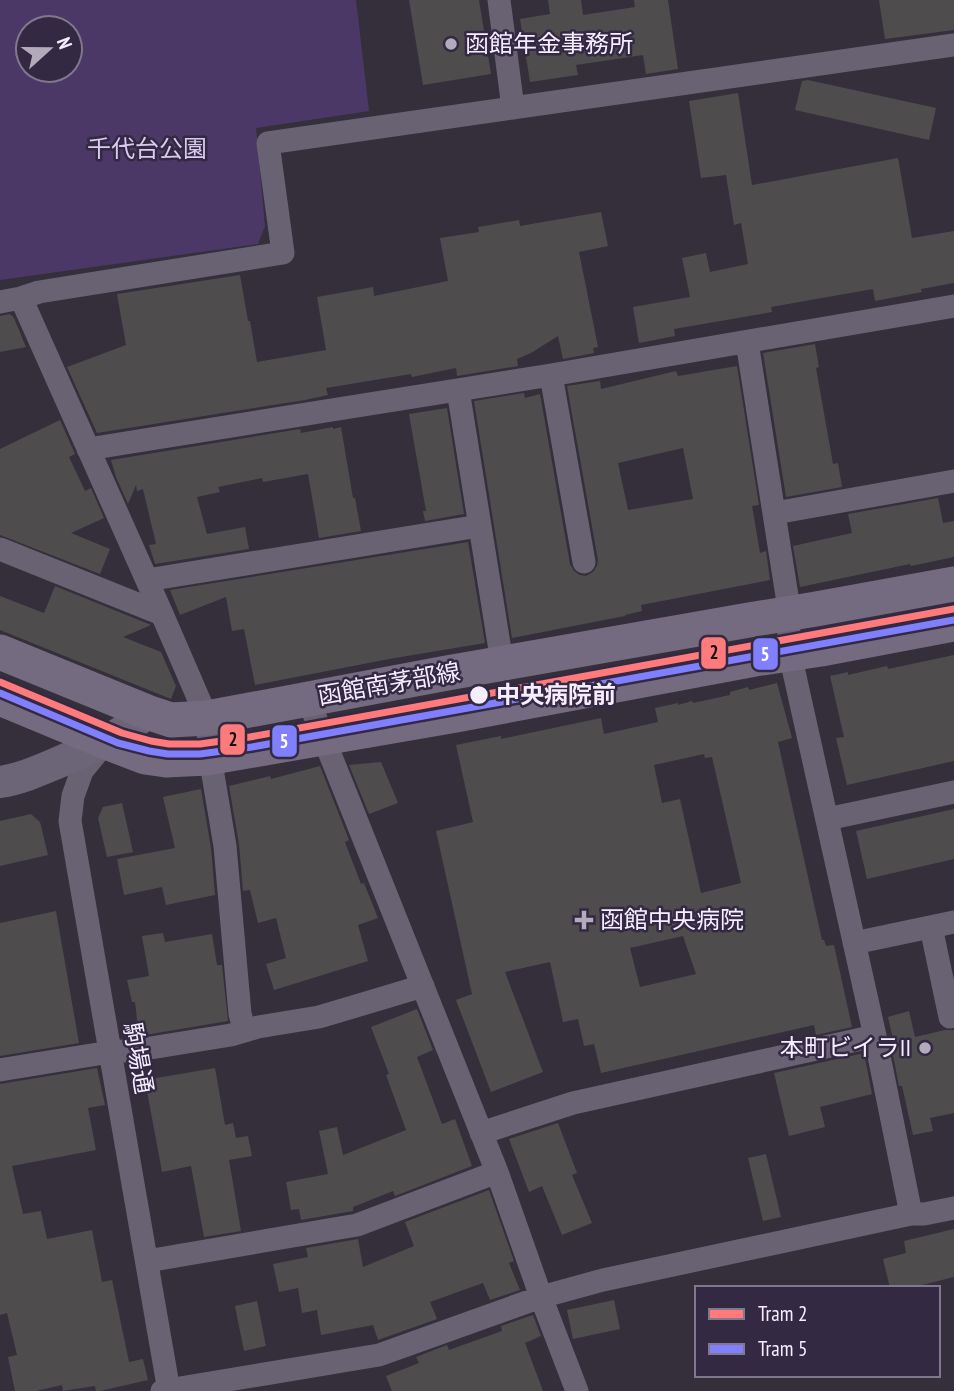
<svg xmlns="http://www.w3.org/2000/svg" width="954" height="1391" font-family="'PT Sans Narrow','Noto Sans JP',sans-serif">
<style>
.green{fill:#4c3866;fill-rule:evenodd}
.building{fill:#4f4c4d;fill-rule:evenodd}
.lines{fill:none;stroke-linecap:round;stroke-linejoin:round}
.street{stroke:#696272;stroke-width:23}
.secondary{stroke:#6c6477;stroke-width:32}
.primary{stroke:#756b80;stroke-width:35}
.tram-1-casing{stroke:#342942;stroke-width:12}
.tram-2-casing{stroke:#342942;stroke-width:12}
.tram-1{stroke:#ff7a7a;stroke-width:7}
.tram-2{stroke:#8080ff;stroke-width:7}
.poi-dot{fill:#b1abbb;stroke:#342942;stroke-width:2.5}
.stop-dot{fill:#f4eeff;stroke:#342942;stroke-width:2.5}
.labels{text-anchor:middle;stroke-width:5;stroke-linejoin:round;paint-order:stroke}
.poi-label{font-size:24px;fill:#f4eeff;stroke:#342942;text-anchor:start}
.park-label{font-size:24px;fill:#dacaf2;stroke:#342942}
.street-label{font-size:24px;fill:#f4eeff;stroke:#342942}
.stop-label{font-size:24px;font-weight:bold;fill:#f4eeff;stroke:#342942;text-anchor:start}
.line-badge{stroke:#342942;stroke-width:2.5}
.badge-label{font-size:19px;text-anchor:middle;font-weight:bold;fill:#fff}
.pale-badge-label{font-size:19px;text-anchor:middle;font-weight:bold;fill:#111}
</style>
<rect width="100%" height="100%" fill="#352f3c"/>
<!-- green -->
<path class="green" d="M0 0H356L369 111 256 128 265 226 258 244 0 280ZM28 28H70V70H28Z"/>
<!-- building -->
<path class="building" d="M409 0H479L491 74 423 85Z
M548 0H581L583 15 635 7 634 0H668L678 69 646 74 643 55 576 65 578 75 530 82 520 19 550 14Z
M879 0H954V30L885 39Z
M808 80 936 108 929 140 795 110 802 81Z
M738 93 752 185 898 158 912 238 954 231V283L921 289 922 292 875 301 873 289 771 307 772 312 674 329 675 336 639 343 633 307 690 297 682 258 706 253 710 272 748 264 741 223 734 225 726 175 701 178 689 101Z
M601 212 608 246 579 252 598 347 593 348 594 353 563 359 558 336 531 353 517 359 518 366 457 376 456 368 412 377 411 374 326 388 328 395 305 400 97 433 67 367 126 345 117 294 240 275 248 321H250L257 362 326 350 317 297 373 287 374 296 448 281 440 238 479 232 478 227 519 220 520 226Z
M10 314 14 318 26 347 0 352V316Z
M815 344 819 367 816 368 833 464 838 463 842 487 786 497 763 353Z
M737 366 759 505 752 506 760 553 766 551 770 580 641 605 642 611 625 615V616L512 638 474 401 524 393 525 398 540 394 570 564 574 571 580 575 586 576 593 572 597 566 598 560 567 386 600 381 601 389 676 371 678 376ZM683 448 693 499 628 510 618 463Z
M447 408 464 514 425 521 423 511H426L409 414Z
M60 420 75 454 69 457 85 491 91 488 104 518 71 533 110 549 100 574 0 535V449Z
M333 427V429L341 427 353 498H355L361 531 319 538 308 474 263 482 262 478 218 487 220 492 197 497 207 534 245 527 249 549 155 564 149 545 156 544 143 489 137 491 136 485 128 504 116 477 111 460 300 429 301 433Z
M938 498 943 523 954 521V557L911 566 910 564 800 587 793 546 852 533 848 514Z
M468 542 485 643 389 659 255 685 244 629 232 631 226 597 180 615 170 590Z
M55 586 151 625 123 637 161 652 176 686 171 699 0 630V596L44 613Z
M954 655V761L847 785 836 738 844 737 830 676 848 672V675L887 666 888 669Z
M777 683 792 738 778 742 822 940H824L826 946 834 945 852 1027 816 1035 814 1025 601 1073 594 1044 584 1046 578 1019 563 1022 550 962 505 972 543 1072 491 1092 456 1000 472 994 436 831 473 822 456 745 501 736V739L601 718 604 734 658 722 655 708 678 703V705L692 701 693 703 730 695V692L748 687 749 690ZM704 754 705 758 712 757 741 883 701 893 680 799 662 803 654 765ZM683 936 696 974 640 987 630 948Z
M381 762 398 803 369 814 349 765Z
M320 766 349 840 345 842 361 884 364 883 378 918 358 925 368 961 274 990 266 964 286 958 276 918 258 923 250 890 243 891 239 844 229 786 270 776 271 779Z
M201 789 211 848 215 895 166 905 162 887 124 895 117 859 175 848 163 797Z
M122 803 133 852 107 857 98 818 103 807Z
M954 809V859L867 879 856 831Z
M31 814 40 822 48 855 0 866V821Z
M56 911 79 1043 0 1056V923Z
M163 933 165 942 212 934 217 965H222L228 1021 139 1036 135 1002H132L127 980 149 976 142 936Z
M417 1009 433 1050 417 1057 442 1124 455 1119 472 1166 395 1196 393 1191 353 1207V1211L301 1220 299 1209 291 1210 286 1182 328 1174 319 1131 337 1127 343 1155 406 1130 386 1075 389 1074 371 1027Z
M909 1011 915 1037 945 1030H954V1113L930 1118 933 1131 913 1135 902 1086H899L890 1040 893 1039 888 1017Z
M864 1053 872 1094 820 1107 825 1127 789 1136 774 1073Z
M97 1068 105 1105 88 1108 96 1150 12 1166 23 1214 41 1211 47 1239 92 1230 102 1282 112 1280 129 1362 143 1359 148 1380 100 1391H96L95 1386 63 1391 62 1385 36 1391H15L8 1357 17 1355 7 1313 0 1315V1084Z
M215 1068 225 1125 233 1123 236 1138 248 1136 252 1156 229 1160 241 1231 204 1237 191 1166 162 1172 145 1080Z
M558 1123 577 1173 572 1175 592 1223 562 1235 542 1186 529 1192 509 1139Z
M766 1154 781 1217 763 1221 748 1158Z
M489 1190 514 1261 509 1263 520 1290 490 1300 483 1283 430 1302 437 1319 378 1340 373 1325 321 1335 317 1310 302 1313 298 1288 279 1292 273 1264 308 1257 306 1248 358 1239 363 1267 414 1246 405 1222Z
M954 1229V1277L910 1288H890L883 1259 906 1253 904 1241Z
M614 1300 620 1329 573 1339 567 1310Z
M257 1301 266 1346 244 1351 235 1306Z
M533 1315 541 1336 525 1343 543 1391H392L386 1376 419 1363 416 1357 447 1345 449 1350 502 1331 501 1326Z"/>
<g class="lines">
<!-- street -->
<path class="street" d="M499 0 513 108
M21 298 162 614 207 718 210 757 225 846 240 1014 245 1031
M0 302 21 298 39 292 283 253 268 143 954 45
M747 342 787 596 790 654 875 1036 911 1214
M551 375 584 562
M458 390 500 650 504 663
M88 449 551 375 954 306
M775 513 954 481
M0 549 162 614
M147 580 479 526
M308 699 497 1172 541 1297 577 1391
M104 744 82 771 73 796 70 821 169 1391
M827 819 954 792
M931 927 950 1017 954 1016
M854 943 954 922
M0 1070 110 1052 138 1050 231 1035 258 1027 319 1017 423 986
M481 1133 573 1103 875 1036
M147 1261 357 1225 497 1172
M162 1391 379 1355 541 1297 603 1280 911 1214H924L954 1208"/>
<!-- secondary -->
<path class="secondary" d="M0 782C20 779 38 771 57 763 90 749 121 737 147 712"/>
<!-- primary -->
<path class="primary" d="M0 652 147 712 171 720 207 718 447 673 749 620 816 609 954 584
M0 698 106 742 145 757 166 760 207 758 456 715 755 659 821 649 954 624"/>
<!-- tram-1 casing -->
<g class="tram-1-casing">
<path id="tram-1" d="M0 682 122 733 151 741 169 744H200L250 737 954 609"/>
</g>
<!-- tram-2 casing -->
<g class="tram-2-casing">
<path id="tram-2" d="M0 693 118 743 149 751 168 754H200L252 747 954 620"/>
</g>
<!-- tram-1 -->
<use href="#tram-1" class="tram-1"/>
<!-- tram-2 -->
<use href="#tram-2" class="tram-2"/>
</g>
<!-- markers -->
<g class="poi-dot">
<circle cx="451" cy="44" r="7"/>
<path d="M580.5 909.5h7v7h7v7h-7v7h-7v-7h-7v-7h7z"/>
<circle cx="925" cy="1048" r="7"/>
</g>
<circle class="stop-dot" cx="479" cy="695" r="10"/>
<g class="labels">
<!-- poi labels -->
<g class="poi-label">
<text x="465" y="52">函館年金事務所</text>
<text x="600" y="928">函館中央病院</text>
<text x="911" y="1056" text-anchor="end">本町ビイラII</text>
</g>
<!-- park labels -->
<g class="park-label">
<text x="147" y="157">千代台公園</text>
</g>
<!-- street labels -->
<g class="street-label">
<text transform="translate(389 684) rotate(-10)" y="8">函館南茅部線</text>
<text transform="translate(138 1058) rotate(80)" y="8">駒場通</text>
</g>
<!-- stop labels -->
<g class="stop-label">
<text x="496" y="703">中央病院前</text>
</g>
</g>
<g class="line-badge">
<rect x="700" y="636" width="27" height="34" rx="7" fill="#ff7a7a"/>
<rect x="752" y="637" width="27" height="34" rx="7" fill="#8080ff"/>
<rect x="219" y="723" width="27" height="33" rx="7" fill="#ff7a7a"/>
<rect x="271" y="724" width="27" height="34" rx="7" fill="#8080ff"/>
</g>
<g class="badge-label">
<text x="765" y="661">5</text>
<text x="284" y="748">5</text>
</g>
<g class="pale-badge-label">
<text x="714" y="659">2</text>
<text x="233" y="746">2</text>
</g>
<!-- legend -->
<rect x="695" y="1286" width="245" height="91" fill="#342942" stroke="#81788e" stroke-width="2"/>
<rect x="709" y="1309" width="35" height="10" fill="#ff7a7a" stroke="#81788e" stroke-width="2"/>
<text x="758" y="1321" font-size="21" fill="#f4eeff">Tram 2</text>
<rect x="709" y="1344" width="35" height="10" fill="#8080ff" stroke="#81788e" stroke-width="2"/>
<text x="758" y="1356" font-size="21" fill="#f4eeff">Tram 5</text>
<!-- north arrow -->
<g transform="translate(49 49) rotate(69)"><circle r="33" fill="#342942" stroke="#81788e" stroke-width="2"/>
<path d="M0-5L12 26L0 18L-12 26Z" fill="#b1abbb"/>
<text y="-10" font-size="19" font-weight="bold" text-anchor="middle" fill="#f4eeff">N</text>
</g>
</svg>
